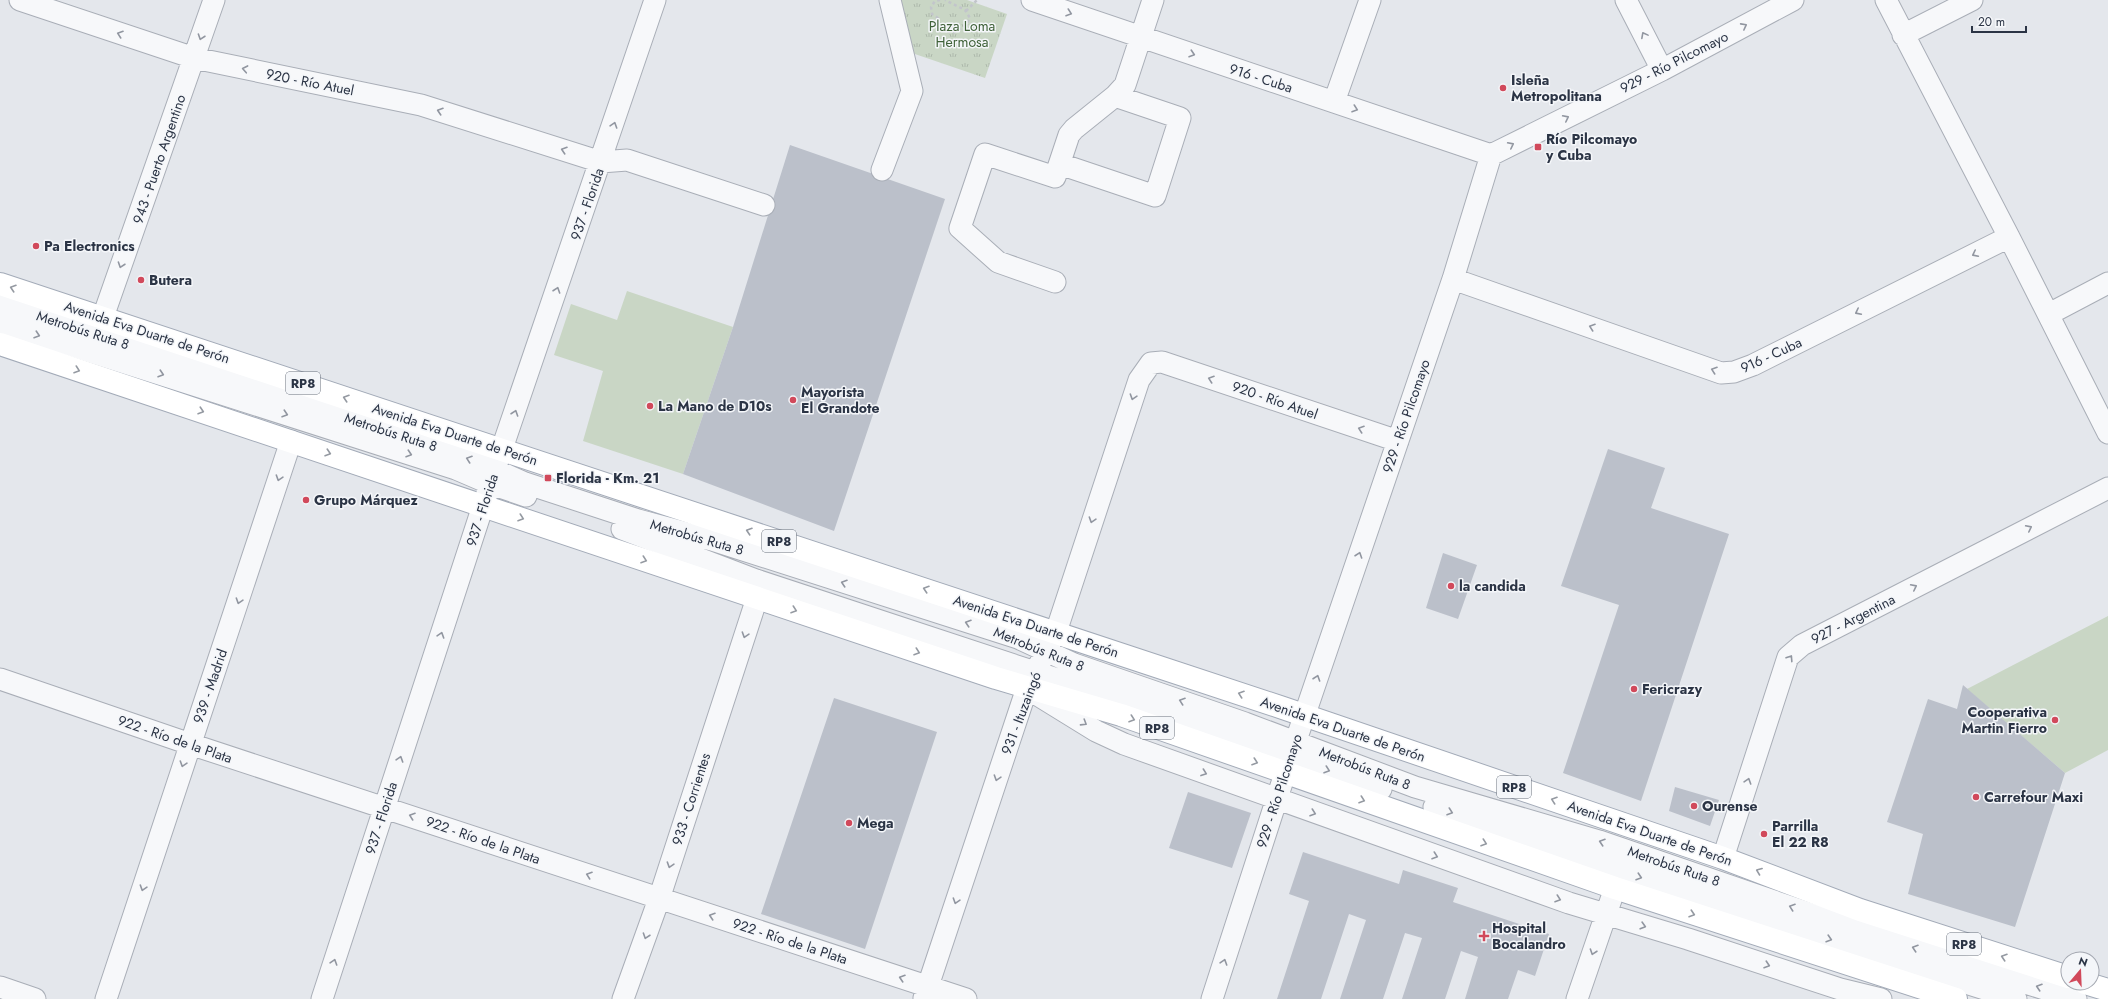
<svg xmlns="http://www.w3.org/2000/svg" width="2108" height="999" font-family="Jost,sans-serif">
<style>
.grass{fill:url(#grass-tufts)}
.pitch{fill:#c9d6c5}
.building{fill:#bbc0ca}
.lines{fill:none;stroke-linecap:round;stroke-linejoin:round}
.minor-casing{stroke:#a9aeb7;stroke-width:23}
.major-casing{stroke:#a3abb8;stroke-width:24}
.path{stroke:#c2c5cb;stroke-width:2.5;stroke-dasharray:3 3;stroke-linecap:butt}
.minor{stroke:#f7f8fa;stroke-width:21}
.major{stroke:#fff;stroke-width:22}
.oneway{stroke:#9196a0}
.oneway2{stroke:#959aa2}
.poi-dot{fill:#d1495b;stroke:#f4f6f9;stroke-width:1.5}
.labels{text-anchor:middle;stroke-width:3;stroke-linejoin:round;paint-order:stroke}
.shield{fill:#f4f6f9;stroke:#676e7b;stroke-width:1}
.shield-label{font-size:13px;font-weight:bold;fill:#2b3445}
.park-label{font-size:14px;fill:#3f6138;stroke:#f4f6f9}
.street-label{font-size:14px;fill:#2b3445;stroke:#f4f6f9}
.poi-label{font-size:14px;font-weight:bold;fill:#2b3445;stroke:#f4f6f9;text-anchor:start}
</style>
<defs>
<pattern id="grass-tufts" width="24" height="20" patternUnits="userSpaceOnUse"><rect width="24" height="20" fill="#c9d6c5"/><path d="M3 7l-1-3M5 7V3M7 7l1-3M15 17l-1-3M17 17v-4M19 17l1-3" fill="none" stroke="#adb8ab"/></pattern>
</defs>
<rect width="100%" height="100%" fill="#e4e7ec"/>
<!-- grass -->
<path class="grass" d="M896 0H967L1007 14 985 78 909 52Z"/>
<!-- pitch -->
<path class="pitch" d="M627 291 733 327 683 474 583 441 603 371 554 355 571 304 617 320Z
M2108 616V750L2065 773 1967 689Z"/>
<!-- building -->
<path class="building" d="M790 145 945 199 834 531 683 474 733 327Z
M1608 449 1665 468 1651 508 1729 534 1641 801 1563 773 1619 605 1561 586Z
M1443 553 1477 565 1458 619 1426 608Z
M1963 685 2065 773 2015 927 1908 894 1923 834 1887 822 1928 699 1957 709Z
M834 698 937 732 865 949 761 914Z
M1675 787 1719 800 1710 826 1669 811Z
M1188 792 1251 813 1232 868 1169 848Z
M1303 852 1399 884 1403 870 1458 888 1453 902 1549 934 1535 976 1518 970 1508 999H1465L1478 957 1461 951 1445 999H1402L1422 938 1405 933 1383 999H1340L1366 920 1349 914 1321 999H1277L1309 901 1289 894Z"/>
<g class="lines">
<!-- minor casing -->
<g class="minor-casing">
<path id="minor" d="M20 0 194 58 421 105 601 162 627 160 764 205
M1032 0 1491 155
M1626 0 1662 70
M1886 0 2009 237 2108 433
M1903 35 1972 0
M1334 102 1370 0
M1060 164 1155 196 1180 118 1115 96
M882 170 912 91 890 0
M1453 279 1721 373 1734 372 1753 365 2009 237
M1055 282 998 262 960 228 985 154 1055 177 1069 135 1074 129 1115 96 1125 85 1153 0
M0 304 473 460 525 483 638 520 712 540 1018 638 1074 664 1245 723 1415 787 1599 841 1858 930 2076 999
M2049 314 2108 283
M103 317 214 0
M0 323 456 469 491 484 526 496
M622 529 756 580 1035 672 1258 742 1311 765 1381 789
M0 679 190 744 966 999
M1036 694 1096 731 1124 744 1569 903 1688 939 1840 989 1881 999
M1434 807 1831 940 2016 999
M1723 858 1788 657 1802 645 2108 488
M0 987 35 999
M924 998 1027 688 1056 632 1139 380 1151 363 1162 362 1398 441
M106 999 291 441
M322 999 495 469 655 0
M623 999 659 899 757 598
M1212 999 1291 755 1453 279 1491 155 1662 70 1793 0
M1577 999 1615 888"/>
</g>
<!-- major casing -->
<g class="major-casing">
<path id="major" d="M0 284 1283 708 1723 858 1860 910 2068 977
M0 344 996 678 1121 715 1615 888 1956 999
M2085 983 2108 990"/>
</g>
<!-- path -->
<path class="path" d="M940 0 935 1 931 7 932 14 938 18 936 27 953 33 965 26 970 18 965 10 945 0
M966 11 977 0"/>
<!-- minor -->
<use href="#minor" class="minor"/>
<!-- major -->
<use href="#major" class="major"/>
</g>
<!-- one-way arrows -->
<defs><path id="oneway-chevron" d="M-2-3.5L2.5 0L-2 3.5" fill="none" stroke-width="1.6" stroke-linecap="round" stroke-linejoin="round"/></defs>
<g class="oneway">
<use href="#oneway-chevron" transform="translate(1069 13) rotate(19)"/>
<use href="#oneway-chevron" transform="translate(1744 26) rotate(-28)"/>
<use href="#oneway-chevron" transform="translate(120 34) rotate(-161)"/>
<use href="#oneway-chevron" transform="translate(1644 35) rotate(-118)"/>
<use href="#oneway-chevron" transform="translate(201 37) rotate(109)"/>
<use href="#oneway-chevron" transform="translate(1192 54) rotate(18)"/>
<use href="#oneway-chevron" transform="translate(245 69) rotate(-169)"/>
<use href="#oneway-chevron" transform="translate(1355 109) rotate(19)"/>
<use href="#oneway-chevron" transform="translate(440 111) rotate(-162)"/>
<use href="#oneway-chevron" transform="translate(1566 118) rotate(-27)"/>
<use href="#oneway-chevron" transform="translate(614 125) rotate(-72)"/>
<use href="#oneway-chevron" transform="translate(1511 145) rotate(-27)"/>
<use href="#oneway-chevron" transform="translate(564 150) rotate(-162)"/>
<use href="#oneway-chevron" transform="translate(1975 254) rotate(153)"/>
<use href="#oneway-chevron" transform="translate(121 265) rotate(109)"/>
<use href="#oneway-chevron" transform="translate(557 290) rotate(-71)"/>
<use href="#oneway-chevron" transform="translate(1858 312) rotate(153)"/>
<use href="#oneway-chevron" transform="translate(1592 327) rotate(-161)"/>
<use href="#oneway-chevron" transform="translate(37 335) rotate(18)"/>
<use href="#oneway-chevron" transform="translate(1714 370) rotate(-161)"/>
<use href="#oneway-chevron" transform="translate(161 374) rotate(18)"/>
<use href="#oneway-chevron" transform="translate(1211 379) rotate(-161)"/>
<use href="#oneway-chevron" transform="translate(1133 397) rotate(108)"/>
<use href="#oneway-chevron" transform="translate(515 413) rotate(-71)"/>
<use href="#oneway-chevron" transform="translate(285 414) rotate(18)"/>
<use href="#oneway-chevron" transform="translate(1361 429) rotate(-161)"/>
<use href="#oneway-chevron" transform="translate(409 454) rotate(18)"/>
<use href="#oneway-chevron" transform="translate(469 459) rotate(-161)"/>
<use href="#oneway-chevron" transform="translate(279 478) rotate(108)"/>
<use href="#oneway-chevron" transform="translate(1092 520) rotate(108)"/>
<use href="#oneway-chevron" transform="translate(2029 528) rotate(-27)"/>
<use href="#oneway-chevron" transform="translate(1359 555) rotate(-71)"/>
<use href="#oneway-chevron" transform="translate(844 583) rotate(-162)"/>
<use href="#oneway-chevron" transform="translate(1914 587) rotate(-27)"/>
<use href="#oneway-chevron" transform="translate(239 601) rotate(108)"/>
<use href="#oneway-chevron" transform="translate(968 623) rotate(-162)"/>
<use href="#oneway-chevron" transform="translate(441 635) rotate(-72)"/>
<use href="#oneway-chevron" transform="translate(745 635) rotate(108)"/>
<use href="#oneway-chevron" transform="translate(1790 658) rotate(-57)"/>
<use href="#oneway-chevron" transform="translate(1317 678) rotate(-71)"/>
<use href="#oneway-chevron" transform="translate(1182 701) rotate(-161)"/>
<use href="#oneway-chevron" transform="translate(1084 723) rotate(32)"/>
<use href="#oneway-chevron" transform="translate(400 759) rotate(-72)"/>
<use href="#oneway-chevron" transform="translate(183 764) rotate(108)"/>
<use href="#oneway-chevron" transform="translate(1327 770) rotate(19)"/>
<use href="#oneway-chevron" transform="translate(1204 773) rotate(20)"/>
<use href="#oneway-chevron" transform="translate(997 778) rotate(108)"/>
<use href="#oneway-chevron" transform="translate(1748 781) rotate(-72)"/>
<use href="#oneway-chevron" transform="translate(1450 812) rotate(19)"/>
<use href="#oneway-chevron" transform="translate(1313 813) rotate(19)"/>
<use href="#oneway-chevron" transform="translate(412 816) rotate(-161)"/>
<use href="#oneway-chevron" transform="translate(1602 842) rotate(-162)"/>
<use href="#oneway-chevron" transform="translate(1435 856) rotate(19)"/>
<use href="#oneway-chevron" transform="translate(670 865) rotate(108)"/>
<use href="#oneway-chevron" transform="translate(589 875) rotate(-161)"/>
<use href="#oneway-chevron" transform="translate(1639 877) rotate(18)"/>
<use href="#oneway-chevron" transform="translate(143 888) rotate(108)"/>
<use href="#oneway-chevron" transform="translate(1558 899) rotate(19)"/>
<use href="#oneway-chevron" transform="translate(956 901) rotate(108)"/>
<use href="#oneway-chevron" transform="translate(1792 907) rotate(-161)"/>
<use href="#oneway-chevron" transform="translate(712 916) rotate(-162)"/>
<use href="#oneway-chevron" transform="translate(1643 926) rotate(16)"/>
<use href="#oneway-chevron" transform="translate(646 936) rotate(109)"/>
<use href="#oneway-chevron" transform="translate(1829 939) rotate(17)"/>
<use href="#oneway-chevron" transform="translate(1915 948) rotate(-162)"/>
<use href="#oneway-chevron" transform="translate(1593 952) rotate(109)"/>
<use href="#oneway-chevron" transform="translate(334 962) rotate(-72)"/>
<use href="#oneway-chevron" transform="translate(1224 962) rotate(-72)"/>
<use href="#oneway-chevron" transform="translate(1767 965) rotate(18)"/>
<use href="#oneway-chevron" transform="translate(902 978) rotate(-162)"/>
<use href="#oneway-chevron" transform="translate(2039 987) rotate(-162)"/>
</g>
<g class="oneway2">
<use href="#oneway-chevron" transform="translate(13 288) rotate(-162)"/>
<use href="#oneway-chevron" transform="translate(77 370) rotate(19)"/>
<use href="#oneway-chevron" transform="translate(346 398) rotate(-162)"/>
<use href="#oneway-chevron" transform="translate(201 411) rotate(18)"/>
<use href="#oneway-chevron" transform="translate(328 453) rotate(18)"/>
<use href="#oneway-chevron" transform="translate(521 518) rotate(19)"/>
<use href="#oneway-chevron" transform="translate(749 531) rotate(-162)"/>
<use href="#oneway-chevron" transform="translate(644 560) rotate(19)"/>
<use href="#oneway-chevron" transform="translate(926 589) rotate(-162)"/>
<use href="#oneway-chevron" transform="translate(794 610) rotate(19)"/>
<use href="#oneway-chevron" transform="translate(917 652) rotate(19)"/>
<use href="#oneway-chevron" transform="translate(1241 694) rotate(-161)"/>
<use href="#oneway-chevron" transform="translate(1132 719) rotate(19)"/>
<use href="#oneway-chevron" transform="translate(1255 762) rotate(19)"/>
<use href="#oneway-chevron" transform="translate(1362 800) rotate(19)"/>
<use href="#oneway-chevron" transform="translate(1554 800) rotate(-161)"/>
<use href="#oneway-chevron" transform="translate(1484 843) rotate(19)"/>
<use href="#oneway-chevron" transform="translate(1759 871) rotate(-159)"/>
<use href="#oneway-chevron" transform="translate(1692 914) rotate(18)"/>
<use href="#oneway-chevron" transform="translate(2004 957) rotate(-162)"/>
</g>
<!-- markers -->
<g class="poi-dot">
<circle cx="1503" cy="88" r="4"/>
<rect x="1534" y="143" width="8" height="8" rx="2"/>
<circle cx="36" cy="246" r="4"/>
<circle cx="141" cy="280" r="4"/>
<circle cx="793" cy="400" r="4"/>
<circle cx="650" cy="406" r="4"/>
<rect x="544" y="474" width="8" height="8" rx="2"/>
<circle cx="306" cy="500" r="4"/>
<circle cx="1451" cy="586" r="4"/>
<circle cx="1634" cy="689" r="4"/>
<circle cx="2055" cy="720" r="4"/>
<circle cx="1976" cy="797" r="4"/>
<circle cx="1694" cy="806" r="4"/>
<circle cx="849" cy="823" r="4"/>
<circle cx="1764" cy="834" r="4"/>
<path d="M1482 930h4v4h4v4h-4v4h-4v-4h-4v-4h4z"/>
</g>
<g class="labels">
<!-- shield labels -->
<g class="shield">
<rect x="286" y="372" width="34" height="22" rx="3"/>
<rect x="762" y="530" width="34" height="22" rx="3"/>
<rect x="1140" y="717" width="34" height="22" rx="3"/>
<rect x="1497" y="776" width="34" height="22" rx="3"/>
<rect x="1947" y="933" width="34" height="22" rx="3"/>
</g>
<g class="shield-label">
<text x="303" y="388">RP8</text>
<text x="779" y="546">RP8</text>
<text x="1157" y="733">RP8</text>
<text x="1514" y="792">RP8</text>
<text x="1964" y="949">RP8</text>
</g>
<!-- park labels -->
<g class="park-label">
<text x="962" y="31">Plaza Loma<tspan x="962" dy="16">Hermosa</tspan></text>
</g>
<!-- street labels -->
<g class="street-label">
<text transform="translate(1674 62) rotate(-27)" y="5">929 - Río Pilcomayo</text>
<text transform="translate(1261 78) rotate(18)" y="5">916 - Cuba</text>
<text transform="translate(310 82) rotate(11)" y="5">920 - Río Atuel</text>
<text transform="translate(159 159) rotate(-71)" y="5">943 - Puerto Argentino</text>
<text transform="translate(587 204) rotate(-71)" y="5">937 - Florida</text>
<text transform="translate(83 330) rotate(18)" y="5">Metrobús Ruta 8</text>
<text transform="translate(147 332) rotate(18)" y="5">Avenida Eva Duarte de Perón</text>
<text transform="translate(1771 355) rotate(-25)" y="5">916 - Cuba</text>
<text transform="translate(1275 400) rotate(19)" y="5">920 - Río Atuel</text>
<text transform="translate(1406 416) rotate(-71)" y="5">929 - Río Pilcomayo</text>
<text transform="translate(391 432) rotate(18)" y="5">Metrobús Ruta 8</text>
<text transform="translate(455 434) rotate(18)" y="5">Avenida Eva Duarte de Perón</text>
<text transform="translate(482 510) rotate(-72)" y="5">937 - Florida</text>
<text transform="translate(697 537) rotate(16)" y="5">Metrobús Ruta 8</text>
<text transform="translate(1853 619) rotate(-27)" y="5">927 - Argentina</text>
<text transform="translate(1036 626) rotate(18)" y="5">Avenida Eva Duarte de Perón</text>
<text transform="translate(1039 649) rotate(22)" y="5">Metrobús Ruta 8</text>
<text transform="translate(210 686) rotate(-71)" y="5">939 - Madrid</text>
<text transform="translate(1021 713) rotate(-69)" y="5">931 - Ituzaingó</text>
<text transform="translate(1343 729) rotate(19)" y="5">Avenida Eva Duarte de Perón</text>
<text transform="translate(175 739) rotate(19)" y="5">922 - Río de la Plata</text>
<text transform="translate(1365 768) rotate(21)" y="5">Metrobús Ruta 8</text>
<text transform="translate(1279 791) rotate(-72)" y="5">929 - Río Pilcomayo</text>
<text transform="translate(691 799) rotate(-72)" y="5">933 - Corrientes</text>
<text transform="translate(381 818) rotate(-72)" y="5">937 - Florida</text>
<text transform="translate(1650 833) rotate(19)" y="5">Avenida Eva Duarte de Perón</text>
<text transform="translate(483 840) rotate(19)" y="5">922 - Río de la Plata</text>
<text transform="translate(1674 866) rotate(19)" y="5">Metrobús Ruta 8</text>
<text transform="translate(790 941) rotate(18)" y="5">922 - Río de la Plata</text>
</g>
<!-- poi labels -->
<g class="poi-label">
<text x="1511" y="85">Isleña<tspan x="1511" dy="16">Metropolitana</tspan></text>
<text x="1546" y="144">Río Pilcomayo<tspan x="1546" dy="16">y Cuba</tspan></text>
<text x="44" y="251">Pa Electronics</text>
<text x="149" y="285">Butera</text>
<text x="801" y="397">Mayorista<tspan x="801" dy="16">El Grandote</tspan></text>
<text x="658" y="411">La Mano de D10s</text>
<text x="556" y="483">Florida - Km. 21</text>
<text x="314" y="505">Grupo Márquez</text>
<text x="1459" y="591">la candida</text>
<text x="1642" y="694">Fericrazy</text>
<text x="2047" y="717" text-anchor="end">Cooperativa<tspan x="2047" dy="16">Martin Fierro</tspan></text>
<text x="1984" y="802">Carrefour Maxi</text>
<text x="1702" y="811">Ourense</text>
<text x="857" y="828">Mega</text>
<text x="1772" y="831">Parrilla<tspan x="1772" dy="16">El 22 R8</tspan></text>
<text x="1492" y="933">Hospital<tspan x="1492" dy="16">Bocalandro</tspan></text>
</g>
</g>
<!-- north arrow -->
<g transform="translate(2080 971) rotate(19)"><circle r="19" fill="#f4f6f9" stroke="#a4a8b1"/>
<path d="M0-3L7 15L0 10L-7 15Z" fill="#d1495b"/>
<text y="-6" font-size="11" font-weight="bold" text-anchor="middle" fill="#2b3445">N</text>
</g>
<!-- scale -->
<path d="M1972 26v6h54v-6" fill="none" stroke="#2b3445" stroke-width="2"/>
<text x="1978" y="26" font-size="12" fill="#2b3445" stroke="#f4f6f9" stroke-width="3" paint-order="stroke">20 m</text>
</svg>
